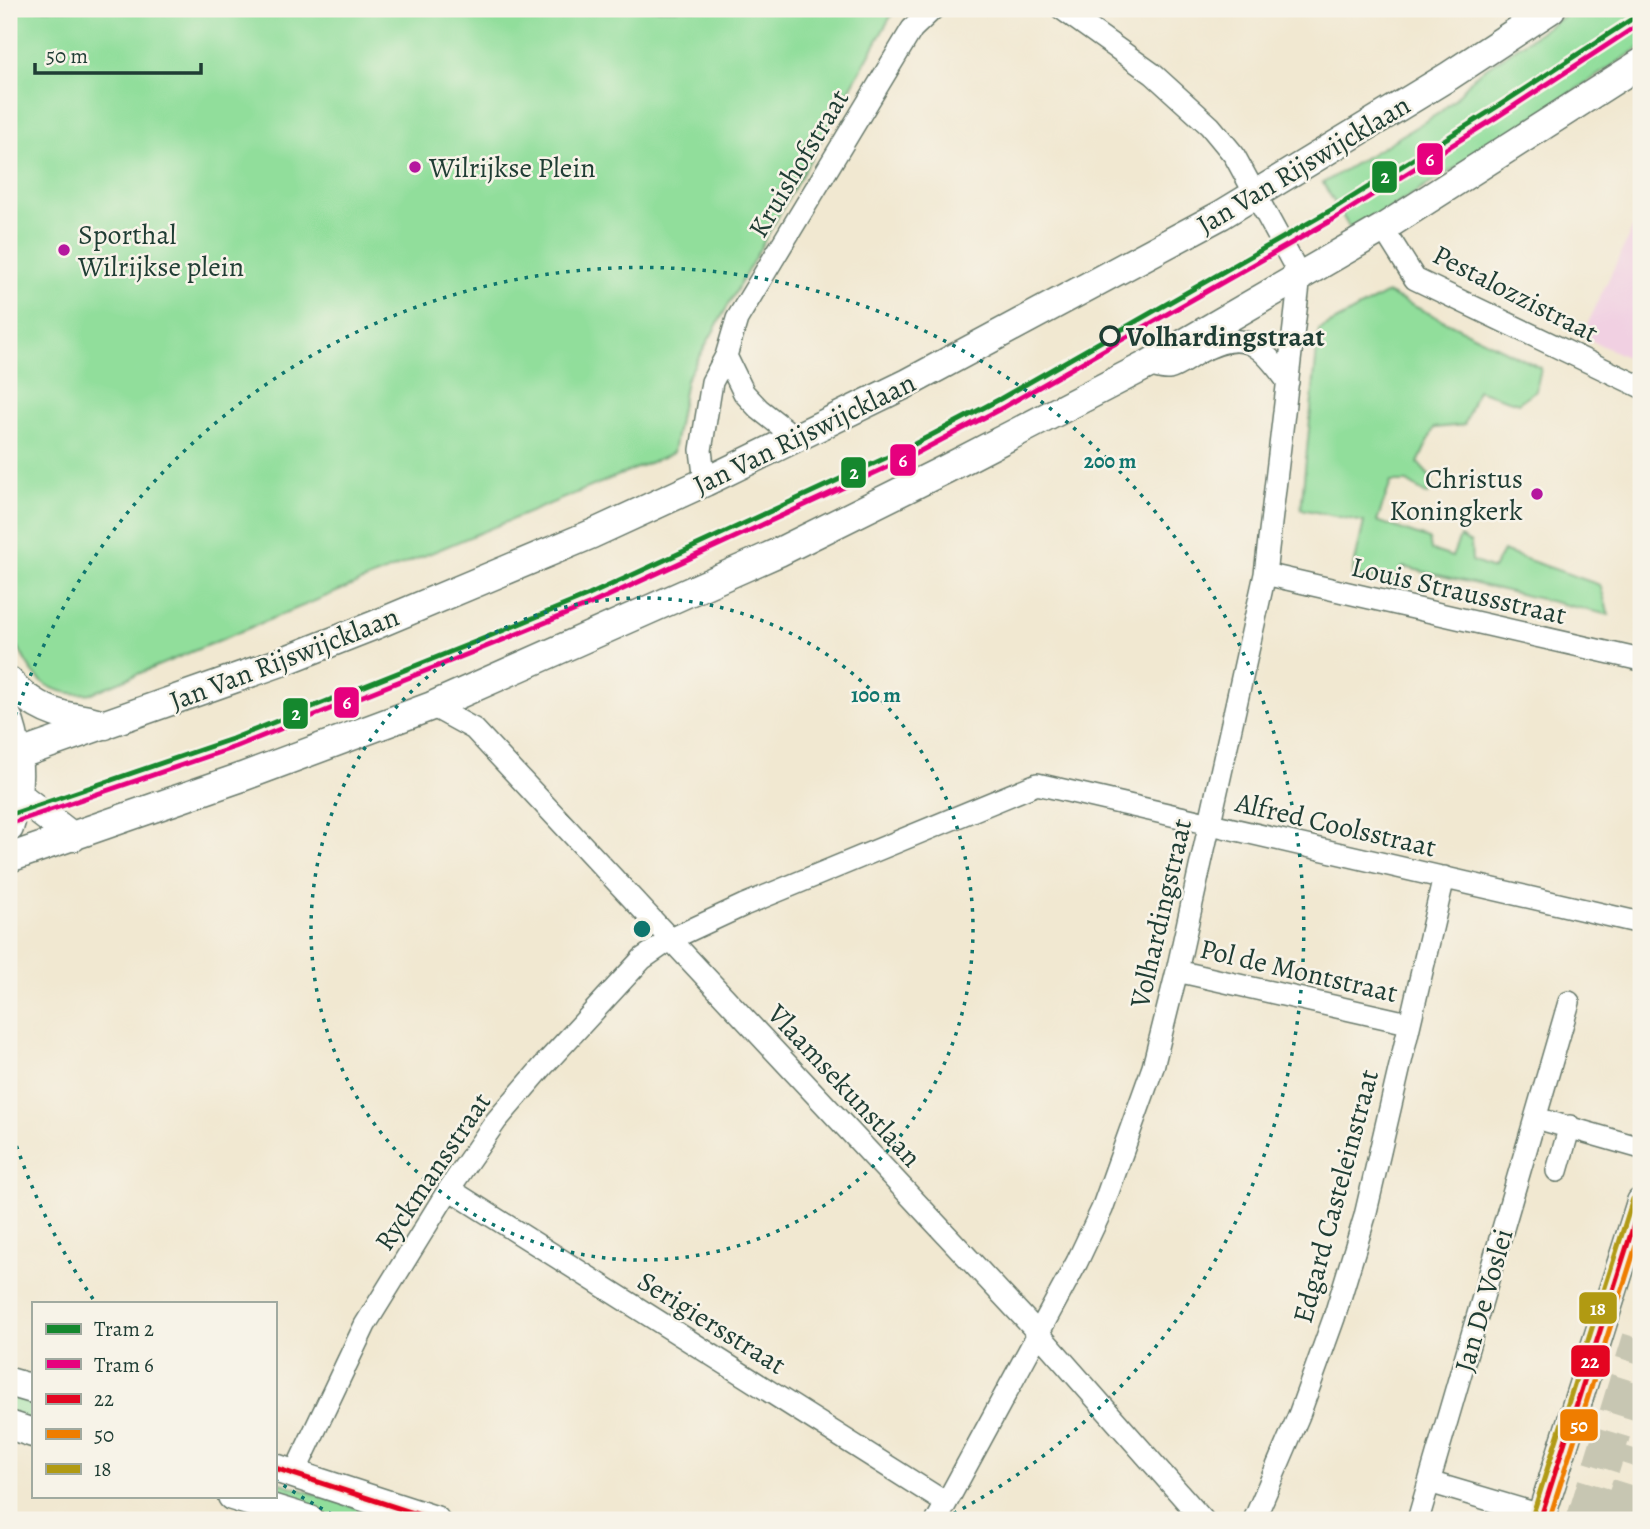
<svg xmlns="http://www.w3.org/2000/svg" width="1650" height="1529" font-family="Alegreya,serif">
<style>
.built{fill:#f1d0e2}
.green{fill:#91de9b;stroke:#588e68;stroke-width:2}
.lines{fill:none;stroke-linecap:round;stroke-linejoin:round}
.highway-tunnel{stroke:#c7c6b2;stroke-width:37;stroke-dasharray:37 18;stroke-linecap:butt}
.street-casing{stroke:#68796b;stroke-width:24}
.secondary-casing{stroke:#68796b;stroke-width:31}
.street{stroke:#fff;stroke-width:21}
.secondary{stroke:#fff;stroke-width:28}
.bus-1-casing{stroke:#f7f3e8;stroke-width:10}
.bus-2-casing{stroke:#f7f3e8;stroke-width:10}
.bus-3-casing{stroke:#f7f3e8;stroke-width:10}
.bus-1{stroke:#e40521;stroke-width:5}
.bus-2{stroke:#ef7d00;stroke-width:5}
.bus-3{stroke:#b19a12;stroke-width:5}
.tram-1-casing{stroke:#f7f3e8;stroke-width:10}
.tram-2-casing{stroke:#f7f3e8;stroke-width:10}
.tram-1{stroke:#15882e;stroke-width:5}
.tram-2{stroke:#e6007e;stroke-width:5}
.ring{fill:none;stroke:#0f766e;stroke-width:3.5;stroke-dasharray:3.5 7}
.poi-dot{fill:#b5179e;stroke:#f7f3e8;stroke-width:2.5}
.stop-dot{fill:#f7f3e8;stroke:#1f3d34;stroke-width:3.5}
.labels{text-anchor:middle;stroke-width:5;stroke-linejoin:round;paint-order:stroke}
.street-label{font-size:28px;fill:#1f3d34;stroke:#f7f3e8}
.poi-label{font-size:28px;fill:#1f3d34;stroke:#f7f3e8;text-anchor:start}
.stop-label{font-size:28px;font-weight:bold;fill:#1f3d34;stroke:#f7f3e8;text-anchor:start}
.centre{fill:#0f766e;stroke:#f7f3e8;stroke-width:3.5}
.ring-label{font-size:21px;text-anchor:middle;font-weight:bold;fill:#0f766e;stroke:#f7f3e8;stroke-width:5;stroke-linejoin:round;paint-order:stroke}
.line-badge{stroke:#f7f3e8;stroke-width:2.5}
.badge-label{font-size:19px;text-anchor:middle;font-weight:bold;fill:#fff}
</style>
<rect width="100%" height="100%" fill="#f7f3e8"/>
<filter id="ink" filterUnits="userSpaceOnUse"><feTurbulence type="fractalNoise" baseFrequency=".0143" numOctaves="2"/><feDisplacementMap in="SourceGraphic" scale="14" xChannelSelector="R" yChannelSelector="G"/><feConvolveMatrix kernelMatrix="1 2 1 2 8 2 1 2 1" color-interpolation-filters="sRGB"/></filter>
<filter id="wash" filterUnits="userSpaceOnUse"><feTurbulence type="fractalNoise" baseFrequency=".00686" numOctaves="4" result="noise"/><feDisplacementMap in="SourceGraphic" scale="28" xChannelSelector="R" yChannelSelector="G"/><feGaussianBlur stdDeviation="1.57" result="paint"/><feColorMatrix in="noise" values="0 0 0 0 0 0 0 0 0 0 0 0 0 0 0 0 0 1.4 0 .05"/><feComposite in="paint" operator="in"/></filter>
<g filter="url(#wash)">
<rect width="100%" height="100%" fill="#f1e8d1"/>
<!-- built -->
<path class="built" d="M1641 223V364L1582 336 1632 229Z"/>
<!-- green -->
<path class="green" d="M9 9H895L686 380 673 453 92 693C38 698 29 669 9 628Z
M1574 9H1641V47L1462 164 1352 232 1323 183 1439 113 1454 100 1477 74Z
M1387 293 1541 368 1536 390 1518 403 1477 390 1464 425 1434 428 1418 463 1433 480 1428 495 1407 482H1391L1377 521 1429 539 1431 550 1452 557 1460 537 1471 543 1472 561 1493 569 1503 551 1600 585 1609 615 1403 567 1395 583 1352 575 1364 522 1301 509 1319 330Z
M9 1394 33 1402V1422L9 1414Z
M275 1481 367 1511 363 1520H333L258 1496H275Z"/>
</g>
<g filter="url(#ink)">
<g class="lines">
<!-- highway-tunnel -->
<path class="highway-tunnel" d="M1585 1520 1641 1339
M1619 1520 1641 1451"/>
<!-- street casing -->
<g class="street-casing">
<path id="street" d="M1383 228 1415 279 1641 387
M726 356 744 393 759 409 796 438
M1147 365C1153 366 1163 370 1169 369 1178 367 1189 358 1198 353 1245 328 1259 343 1288 382
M705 482 701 450 712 382 726 356 737 319 912 29 933 9
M1265 574 1641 660
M432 706 474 729 1039 1334 1203 1520
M1177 971 1408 1023
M1536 1118 1641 1148
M1557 1171 1570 1126
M449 1189 946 1503
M294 1474 365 1325 449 1189 496 1121 545 1064 642 959 671 939 744 905 1037 784 1641 923
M1429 1482 1541 1515
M937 1520 1077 1262 1102 1209 1153 1067 1177 971 1265 574 1300 276 1234 155 1210 126 1153 74 1062 9
M1254 1520 1299 1415 1334 1318 1365 1216 1444 877
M1418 1520 1569 1002"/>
</g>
<!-- secondary casing -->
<g class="secondary-casing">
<path id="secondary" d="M9 681C25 700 48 713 72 717 86 720 92 719 105 725
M9 720C21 756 21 793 9 828
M9 758 281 662 375 625 592 534 705 482 908 383 1221 215 1449 76 1551 9
M9 784 18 795 73 837
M9 858 242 777 432 706 779 552 946 469 1147 365 1383 228 1641 63
M9 1382 33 1389
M9 1425 33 1433
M275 1468 435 1520
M232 1496 310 1520
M1540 1520 1641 1202"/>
</g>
<!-- street -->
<use href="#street" class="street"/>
<!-- secondary -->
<use href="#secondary" class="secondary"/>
<!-- bus-1 casing -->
<g class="bus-1-casing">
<path id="bus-1" d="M275 1468 435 1520
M1540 1520 1641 1202"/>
</g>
<!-- bus-2 casing -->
<g class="bus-2-casing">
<path id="bus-2" d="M1549 1520 1641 1230"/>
</g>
<!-- bus-3 casing -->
<g class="bus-3-casing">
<path id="bus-3" d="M1532 1517 1633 1199"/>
</g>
<!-- bus-1 -->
<use href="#bus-1" class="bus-1"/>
<!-- bus-2 -->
<use href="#bus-2" class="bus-2"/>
<!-- bus-3 -->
<use href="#bus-3" class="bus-3"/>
<!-- tram-1 casing -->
<g class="tram-1-casing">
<path id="tram-1" d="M9 815 232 739 480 640 589 595 905 449 1000 399 1333 209 1492 110 1641 13"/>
</g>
<!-- tram-2 casing -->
<g class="tram-2-casing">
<path id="tram-2" d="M12 823 235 747 483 648 593 603 909 457 1004 407 1337 217 1497 117 1641 23"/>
</g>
<!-- tram-1 -->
<use href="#tram-1" class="tram-1"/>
<!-- tram-2 -->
<use href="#tram-2" class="tram-2"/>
</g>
</g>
<!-- distance rings -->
<g class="ring">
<circle cx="642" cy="929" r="331"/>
<path d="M341 1519A662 662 0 0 1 277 1481M93 1299A662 662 0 0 1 9 1123M9 735A662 662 0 1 1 943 1519"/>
</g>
<!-- markers -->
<g class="poi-dot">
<circle cx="415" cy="167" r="7"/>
<circle cx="64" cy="250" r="7"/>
<circle cx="1537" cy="494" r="7"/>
</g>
<circle class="stop-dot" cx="1110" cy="336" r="9"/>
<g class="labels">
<!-- street labels -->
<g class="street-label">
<text transform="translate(798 163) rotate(-59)" y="10">Kruishofstraat</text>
<text transform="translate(1303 164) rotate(-31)" y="10">Jan Van Rijswijcklaan</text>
<text transform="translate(1516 293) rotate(27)" y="10">Pestalozzistraat</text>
<text transform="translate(804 433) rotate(-26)" y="10">Jan Van Rijswijcklaan</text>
<text transform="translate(1459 590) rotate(13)" y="10">Louis Straussstraat</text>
<text transform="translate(284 658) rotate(-21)" y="10">Jan Van Rijswijcklaan</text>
<text transform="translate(1336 824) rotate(13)" y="10">Alfred Coolsstraat</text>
<text transform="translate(1160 913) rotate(-77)" y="10">Volhardingstraat</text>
<text transform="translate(1299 970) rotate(13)" y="10">Pol de Montstraat</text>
<text transform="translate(845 1085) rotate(47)" y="10">Vlaamsekunstlaan</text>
<text transform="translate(432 1171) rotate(-56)" y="10">Ryckmansstraat</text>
<text transform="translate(1335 1196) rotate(-75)" y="10">Edgard Casteleinstraat</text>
<text transform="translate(1483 1300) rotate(-74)" y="10">Jan De Voslei</text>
<text transform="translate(712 1322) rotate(32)" y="10">Serigiersstraat</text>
</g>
<!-- poi labels -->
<g class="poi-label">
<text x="429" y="177">Wilrijkse Plein</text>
<text x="78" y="244">Sporthal<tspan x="78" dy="32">Wilrijkse plein</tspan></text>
<text x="1523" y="488" text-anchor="end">Christus<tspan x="1523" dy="32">Koningkerk</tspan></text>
</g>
<!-- stop labels -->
<g class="stop-label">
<text x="1126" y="346">Volhardingstraat</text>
</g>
</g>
<circle cx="642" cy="929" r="10" class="centre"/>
<g class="ring-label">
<text x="1110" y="468">200 m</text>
<text x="876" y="702">100 m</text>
</g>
<g class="line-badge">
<rect x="1416" y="142" width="28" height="34" rx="7" fill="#e6007e"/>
<rect x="1371" y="160" width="27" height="34" rx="7" fill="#15882e"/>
<rect x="889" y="443" width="28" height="34" rx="7" fill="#e6007e"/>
<rect x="840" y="456" width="27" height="33" rx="7" fill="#15882e"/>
<rect x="333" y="686" width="27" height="33" rx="7" fill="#e6007e"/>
<rect x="282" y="697" width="27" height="33" rx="7" fill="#15882e"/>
<rect x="1578" y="1291" width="40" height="34" rx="7" fill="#b19a12"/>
<rect x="1570" y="1344" width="41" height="34" rx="7" fill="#e40521"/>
<rect x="1559" y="1408" width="40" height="34" rx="7" fill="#ef7d00"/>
</g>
<g class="badge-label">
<text x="1430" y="166">6</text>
<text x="1385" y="183">2</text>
<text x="903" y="467">6</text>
<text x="854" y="479">2</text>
<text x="347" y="709">6</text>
<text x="296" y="720">2</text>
<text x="1598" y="1315">18</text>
<text x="1590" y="1368">22</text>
<text x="1579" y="1432">50</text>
</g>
<!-- margin -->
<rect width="1650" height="1529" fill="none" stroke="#f7f3e8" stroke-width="35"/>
<!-- legend -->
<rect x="32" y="1302" width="245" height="196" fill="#f7f3e8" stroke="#a1aaa0" stroke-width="2"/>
<rect x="46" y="1324" width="35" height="10" fill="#15882e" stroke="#a1aaa0" stroke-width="2"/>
<text x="94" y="1336" font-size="21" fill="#1f3d34">Tram 2</text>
<rect x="46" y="1359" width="35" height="10" fill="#e6007e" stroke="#a1aaa0" stroke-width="2"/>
<text x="94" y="1372" font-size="21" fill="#1f3d34">Tram 6</text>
<rect x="46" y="1394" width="35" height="10" fill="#e40521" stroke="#a1aaa0" stroke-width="2"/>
<text x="94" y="1406" font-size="21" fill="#1f3d34">22</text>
<rect x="46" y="1429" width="35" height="10" fill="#ef7d00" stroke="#a1aaa0" stroke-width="2"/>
<text x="94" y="1442" font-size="21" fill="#1f3d34">50</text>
<rect x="46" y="1464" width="35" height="10" fill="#b19a12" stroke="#a1aaa0" stroke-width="2"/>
<text x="94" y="1476" font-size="21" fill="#1f3d34">18</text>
<!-- scale -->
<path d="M35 63v10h166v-10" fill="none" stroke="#1f3d34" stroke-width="3.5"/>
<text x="46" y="63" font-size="21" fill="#1f3d34" stroke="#f7f3e8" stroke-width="5" paint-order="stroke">50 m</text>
</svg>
